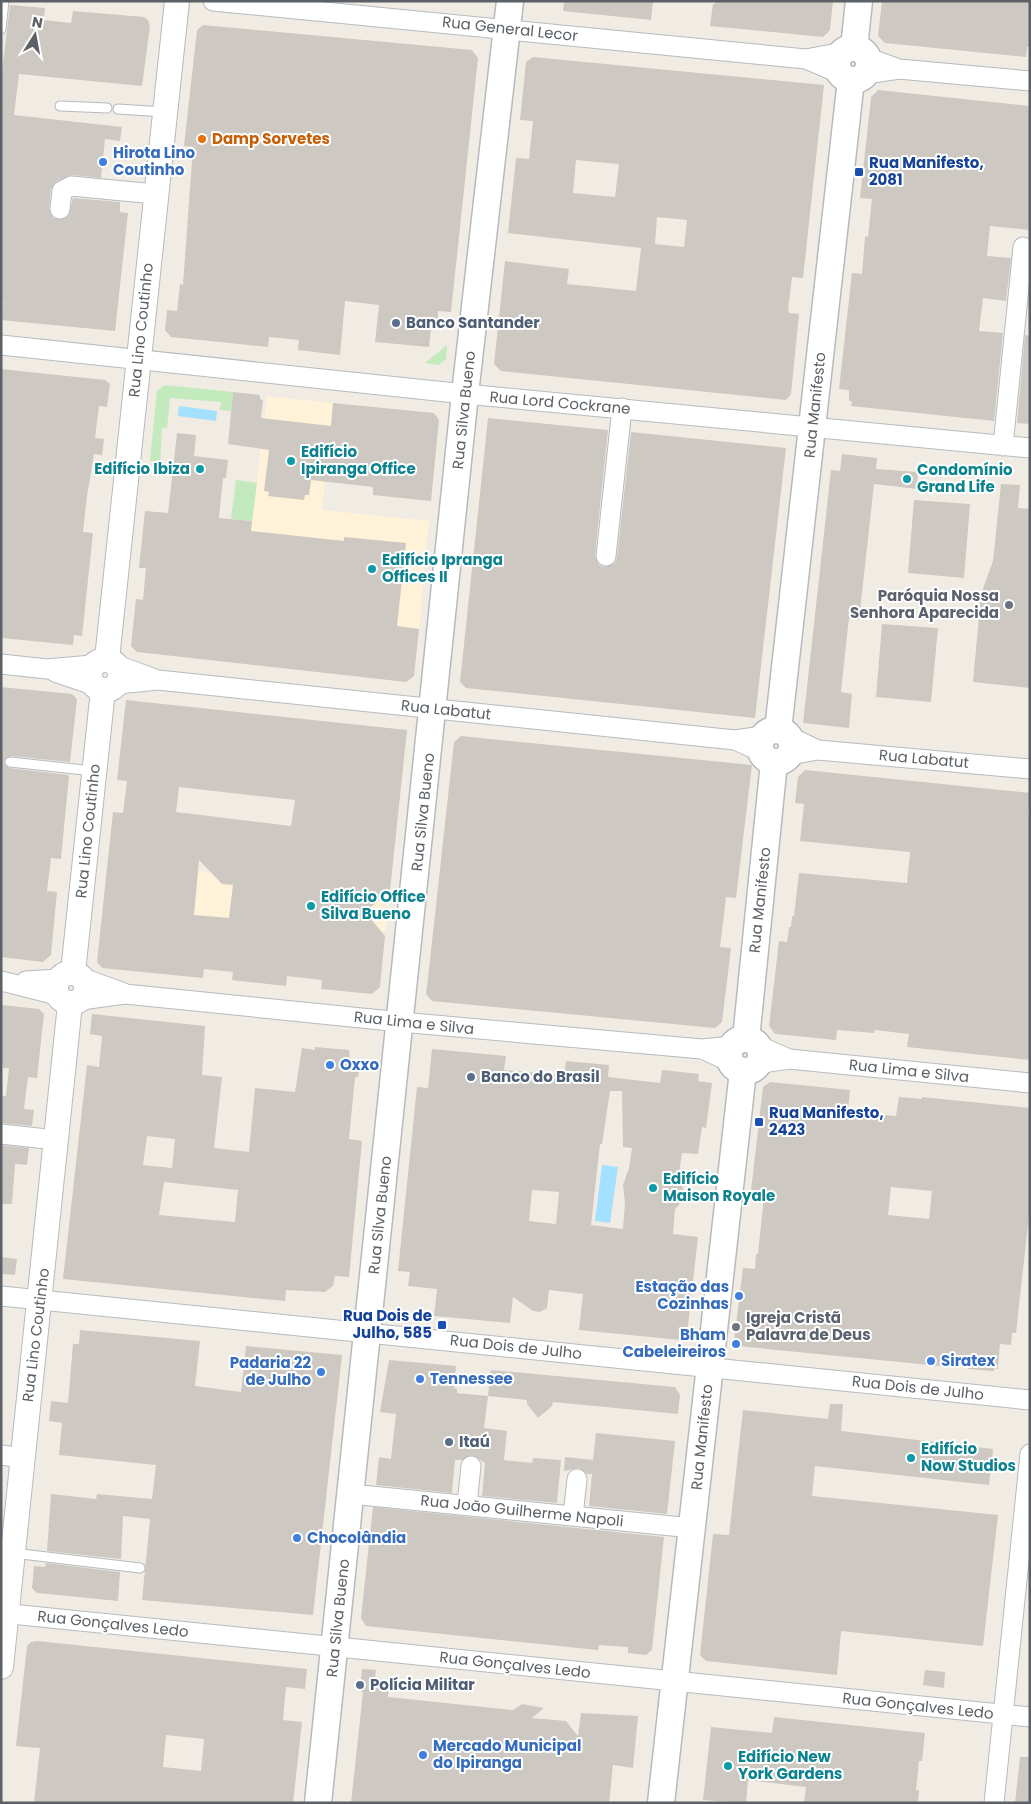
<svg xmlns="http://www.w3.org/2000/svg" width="1031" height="1804" font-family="Poppins,sans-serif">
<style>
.commercial{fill:#fff2d9}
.green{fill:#c2eabd}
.water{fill:#a4e0ff}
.building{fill:#cdc9c2;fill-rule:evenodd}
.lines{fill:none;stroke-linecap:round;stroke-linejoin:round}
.service-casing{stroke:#b6babf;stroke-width:11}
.minor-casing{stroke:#b6babf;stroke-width:21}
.tertiary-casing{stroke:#b6babf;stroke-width:26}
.secondary-casing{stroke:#b5babf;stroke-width:29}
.service{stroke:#fff;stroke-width:9}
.minor{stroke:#fff;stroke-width:19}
.tertiary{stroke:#fff;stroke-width:24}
.secondary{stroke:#fff;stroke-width:26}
.food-dot{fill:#e8710a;stroke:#fff;stroke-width:2}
.shop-dot{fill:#3f7fe0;stroke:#fff;stroke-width:2}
.transit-dot{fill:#1a4fb4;stroke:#fff;stroke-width:2}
.service-dot{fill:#5c6f8a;stroke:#fff;stroke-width:2}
.culture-dot{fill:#0f9aa8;stroke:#fff;stroke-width:2}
.worship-dot{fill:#6b7280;stroke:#fff;stroke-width:2}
.labels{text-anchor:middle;stroke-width:4;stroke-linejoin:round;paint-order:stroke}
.street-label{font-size:15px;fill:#5b6166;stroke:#fff}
.food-label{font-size:15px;font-weight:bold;fill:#c56008;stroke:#fff;text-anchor:start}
.shop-label{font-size:15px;font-weight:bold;fill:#366cbe;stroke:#fff;text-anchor:start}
.transit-label{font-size:15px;font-weight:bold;fill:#164399;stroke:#fff;text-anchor:start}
.service-label{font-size:15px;font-weight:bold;fill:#4e5e75;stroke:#fff;text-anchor:start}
.culture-label{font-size:15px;font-weight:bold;fill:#0d838f;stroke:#fff;text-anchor:start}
.worship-label{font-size:15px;font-weight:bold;fill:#5b616d;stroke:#fff;text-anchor:end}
</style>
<rect width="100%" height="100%" fill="#f0ece3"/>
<!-- commercial -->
<path class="commercial" d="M267 396 333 403 322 510 429 521 419 629 310 617 251 531Z
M198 871 389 895 385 932 194 915Z"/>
<!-- green -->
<path class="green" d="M447 345 446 359 439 365 425 363Z
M165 385 233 392 231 411 220 410 221 402 170 398 167 428H162L160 462 150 461 157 391Z
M236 480 257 483 252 521 231 519Z"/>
<!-- water -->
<path class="water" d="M179 406 217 411 216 421 178 416Z
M602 1165 618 1167 610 1223 595 1221Z"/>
<!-- building -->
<path class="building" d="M564 1H653L651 20 563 11Z
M716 1H833L830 30 823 37 710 26 713 4H715Z
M882 1H1030V47H1027L1026 57 885 43 878 36Z
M10 5 45 8 44 20 71 23 73 11 144 17 148 20 150 26 142 86 19 74 14 115 122 127 120 141 105 139 101 178 72 175 57 181 51 189 49 208 53 218 64 219 69 215 73 198 120 202V212L128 213 115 331 1 320 3 301H1V80Z
M203 25 472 50 478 58 451 312 438 311V321L432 320 429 347 375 342 379 305 345 301 340 355 298 350 299 340 269 337 268 347 171 337 165 330 167 310 177 311 180 284 183 285 193 147 184 146 197 30Z
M533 57 824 85 803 278 792 277 788 310 789 313 799 314 791 394 786 400 501 371 494 364 505 261 569 269 567 284 636 291 641 248 508 233 516 158 529 159 533 121 520 120 526 62ZM576 160 619 164 615 197 573 193ZM657 217 687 220 684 247 655 244Z
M878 90 1030 106V230L990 226 987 256 1011 258 1006 301 983 298 979 331 1003 333 994 421 851 406 852 401H849V390L839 389 852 273 862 274 865 236 868 237 872 199 860 198 871 97Z
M1025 335 1030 336V424L1017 423Z
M1 369 105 380 110 384 107 407 99 406 95 438 104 439 102 455 94 454 87 496 83 532 93 533 82 636 74 635 73 645 2 638Z
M233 392 260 395V399L263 400 261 418 331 426 333 403 434 413 439 420 431 501 373 495V487L311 480 309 495H305L304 500 268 496 269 492 264 491 269 450 228 444Z
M488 418 608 430 595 555 599 565 605 567 615 563 617 557 631 432 786 448 755 718 466 688 460 682Z
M177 433 196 435 194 456 228 460 226 478H223L219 518 252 521 251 531 344 541V537L406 543 397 626 419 629 414 676 406 682 137 652 131 646 136 599 143 600 146 568H139L145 511 168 513Z
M842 454 877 458 876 469 918 472 917 489 874 484 859 620 849 618 845 654 841 692 852 694 849 728 803 723 831 470 840 471Z
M1001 484 1020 485 1018 508 1030 509V688L973 682 981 594 993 561Z
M914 500 970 504 964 578 908 573Z
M882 624 938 628 931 702 876 697Z
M1 687 72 694 77 699 70 762 11 756 4 761 5 765 9 768 69 775 61 859 51 858 47 891 57 892 51 955 43 962 1 957Z
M126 700 407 730 390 891 365 912 385 936 380 987 372 994 321 989 322 980 287 976 286 986 232 980 233 972 204 969 203 978 102 968 97 962 113 812 123 813 127 781 117 780ZM179 787 295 800 291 826 176 812ZM199 860 222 884 233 885 229 918 194 915Z
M461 736 752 765 736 898 726 897 724 914 720 947 731 948 722 1022 715 1028 432 1001 426 994 428 978 454 742Z
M805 770 1030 793 1028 816H1030V1060L907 1047 909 1034 875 1030 874 1033 837 1030 836 1040 775 1034 769 1026 779 941 787 942 789 927H791L792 916H794L799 873 907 883 910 852 800 841 804 804 795 803 798 777Z
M1 1005 39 1009 44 1014 37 1078 28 1077 24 1109 34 1110 32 1126 1 1123V1096H6L9 1068H3V1063H1Z
M92 1014 205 1026 202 1075 222 1077 214 1148 249 1152 255 1088 295 1092 302 1048 315 1050V1047L349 1050 350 1060 360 1061 358 1077H355L349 1139 362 1141 349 1277 335 1276 333 1286 325 1292 286 1290 285 1301 63 1279 87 1065 99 1067 102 1036 90 1034ZM147 1136 175 1139 172 1168 143 1165ZM164 1182 238 1190 235 1222 159 1215Z
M432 1049 506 1056 504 1070 564 1075 566 1061 609 1065 608 1077 660 1083 662 1070 699 1074 698 1081 712 1083 706 1128 702 1127 698 1154 682 1153 679 1174 682 1178 683 1192 679 1205 675 1209 673 1234 698 1237 687 1334 680 1340 579 1330 583 1294 549 1290 547 1308 540 1312 533 1311 513 1297 510 1323 434 1316 437 1289 408 1286 410 1272 398 1271 417 1087 428 1088ZM610 1091H622L623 1147 632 1148 629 1168 623 1185 625 1203 623 1229 591 1225 600 1144H602ZM532 1190 559 1192 556 1224 529 1221Z
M770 1082 850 1090 848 1109 863 1111V1113L896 1116 899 1097 922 1099V1097L1030 1108V1206L1016 1333H1012L1011 1345 1000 1344 998 1369 994 1368V1371L968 1369 969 1361 941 1358 940 1366 738 1346 736 1344 734 1341 743 1268 755 1269 756 1254H758L764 1196H762V1192L751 1191 763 1087ZM891 1187 932 1191 929 1219 888 1215Z
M1 1145 29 1148 27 1165 15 1164 12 1204H1Z
M1 1257 17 1259 15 1275 1 1274Z
M80 1330 200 1341 195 1386 241 1392 246 1346 342 1355 313 1615 142 1600 150 1519 123 1516 121 1559 47 1551 51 1494 96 1499 97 1494 152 1499 156 1465 59 1455 62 1423 49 1421 51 1401 68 1403 73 1344H79Z
M389 1360 456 1366 454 1388 457 1389V1393L488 1396 484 1428 507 1431 504 1460 532 1463 533 1458 561 1460 557 1503 482 1496 485 1463 472 1455 462 1460H455L452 1493 376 1485 379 1457 391 1459 396 1414 380 1412Z
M491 1370 675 1387 680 1395 678 1414 553 1402 552 1406 538 1418 527 1404V1400L488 1396Z
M830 1404H843L841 1431 993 1449 989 1485 815 1466 812 1496 998 1515 983 1646 841 1631 837 1675 706 1661 700 1655 713 1534 729 1535 743 1410 828 1419Z
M596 1433 675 1441 667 1514 589 1506 592 1474H587L579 1468 564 1471 565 1457 593 1460Z
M373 1507 664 1537 652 1650 646 1655 628 1653V1647L599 1645 598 1650 366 1626 361 1618Z
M46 1563 120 1572 118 1601 37 1593 32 1588 34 1566 45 1567Z
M37 1641 307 1669 305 1689 286 1687 283 1720 302 1722 293 1803H34L40 1748 16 1746 27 1646 31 1642ZM166 1735 204 1739 201 1771 163 1767Z
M362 1669 376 1670 375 1678 389 1682 388 1697 513 1710 522 1704 544 1708 532 1718 566 1721 578 1736 581 1713 638 1716 633 1768 613 1765 609 1803H351L363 1692 360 1691Z
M925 1670 945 1672 944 1688 923 1685Z
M774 1717 925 1733 922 1761H919L916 1790H919L918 1803H804L806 1787 748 1780 746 1803 703 1800 711 1727 772 1733Z
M1020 1757H1030V1803H1015Z"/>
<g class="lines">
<!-- service casing -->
<g class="service-casing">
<path id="service" d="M1 29 4 1
M60 106 107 108
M118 109 164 112
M10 762 94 771
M13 1553 140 1568"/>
</g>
<!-- minor casing -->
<g class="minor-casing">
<path id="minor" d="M213 1 806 59 843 52
M868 58 896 68
M806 59 841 74
M866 74 899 69 1030 81
M60 209 62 191 71 186 155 194
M1 345 465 394 1030 448
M1003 446 1023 247
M606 556 622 408
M1 664 47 669 92 665
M117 665 155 679
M55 672 93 685
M118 684 158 680 735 740 763 736
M788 736 818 750
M735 740 762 752
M789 755 818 750 1030 769
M83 978 124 993
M1 981 57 995
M26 981 58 979
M81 1000 125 994 401 1022 702 1049 732 1046
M757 1045 789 1059
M702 1049 731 1062
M757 1064 789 1059 1030 1083
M1 1134 56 1140
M1 1296 1030 1400
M1 1455 22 1458
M351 1494 692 1528
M467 1505 471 1466
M573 1516 577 1479
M1 1613 1030 1717
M994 1803 1030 1454"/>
</g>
<!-- tertiary casing -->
<g class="tertiary-casing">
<path id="tertiary" d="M107 659 177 1
M90 675a15 15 0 1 1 30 0a15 15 0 1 1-30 0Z
M73 972 103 690
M56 988a15 15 0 1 1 30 0a15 15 0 1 1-30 0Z
M1 1667 70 1004"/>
</g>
<!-- secondary casing -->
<g class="secondary-casing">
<path id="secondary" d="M854 48 859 1
M837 64a16 16 0 1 1 32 0a16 16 0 1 1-32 0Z
M778 730 851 80
M760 746a16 16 0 1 1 32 0a16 16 0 1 1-32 0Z
M746 1039 774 762
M729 1055a16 16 0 1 1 32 0a16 16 0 1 1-32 0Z
M318 1803 465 394 510 1
M661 1803 743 1071"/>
</g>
<!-- service -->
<use href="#service" class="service"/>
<!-- minor -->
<use href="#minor" class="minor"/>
<!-- tertiary -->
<use href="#tertiary" class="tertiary"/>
<!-- secondary -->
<use href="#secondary" class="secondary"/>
</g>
<!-- markers -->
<circle class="food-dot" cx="202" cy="139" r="5"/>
<g class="shop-dot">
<circle cx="103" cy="162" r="5"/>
<circle cx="330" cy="1065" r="5"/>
<circle cx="739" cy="1296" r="5"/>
<circle cx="736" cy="1344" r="5"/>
<circle cx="931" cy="1361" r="5"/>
<circle cx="321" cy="1372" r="5"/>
<circle cx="420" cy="1379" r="5"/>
<circle cx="297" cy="1538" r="5"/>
<circle cx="423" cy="1755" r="5"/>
</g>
<g class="transit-dot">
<rect x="854" y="167" width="10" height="10" rx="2.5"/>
<rect x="754" y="1117" width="10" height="10" rx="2.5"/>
<rect x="437" y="1320" width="10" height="10" rx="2.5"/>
</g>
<g class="service-dot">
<circle cx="396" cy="323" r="5"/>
<circle cx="471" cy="1077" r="5"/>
<circle cx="449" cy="1442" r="5"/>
<circle cx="360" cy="1685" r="5"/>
</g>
<g class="culture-dot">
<circle cx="291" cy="461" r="5"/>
<circle cx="200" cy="469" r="5"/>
<circle cx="907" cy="479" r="5"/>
<circle cx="372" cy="569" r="5"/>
<circle cx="311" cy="906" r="5"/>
<circle cx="653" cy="1188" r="5"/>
<circle cx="911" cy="1458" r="5"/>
<circle cx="728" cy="1766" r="5"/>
</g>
<g class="worship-dot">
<circle cx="1009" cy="605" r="5"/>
<circle cx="736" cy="1327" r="5"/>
</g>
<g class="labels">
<!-- street labels -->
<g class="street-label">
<text transform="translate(510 29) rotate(6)" y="5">Rua General Lecor</text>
<text transform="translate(141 330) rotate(-84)" y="5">Rua Lino Coutinho</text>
<text transform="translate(560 403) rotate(5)" y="5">Rua Lord Cockrane</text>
<text transform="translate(815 405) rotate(-84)" y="5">Rua Manifesto</text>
<text transform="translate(464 410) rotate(-84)" y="5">Rua Silva Bueno</text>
<text transform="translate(446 710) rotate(6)" y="5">Rua Labatut</text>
<text transform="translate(924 759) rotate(5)" y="5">Rua Labatut</text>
<text transform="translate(423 812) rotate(-84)" y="5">Rua Silva Bueno</text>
<text transform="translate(88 831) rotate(-84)" y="5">Rua Lino Coutinho</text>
<text transform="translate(760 900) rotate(-84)" y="5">Rua Manifesto</text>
<text transform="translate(414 1023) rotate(6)" y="5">Rua Lima e Silva</text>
<text transform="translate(909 1071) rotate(6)" y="5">Rua Lima e Silva</text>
<text transform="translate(380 1215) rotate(-84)" y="5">Rua Silva Bueno</text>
<text transform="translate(36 1335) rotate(-83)" y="5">Rua Lino Coutinho</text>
<text transform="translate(516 1347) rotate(6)" y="5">Rua Dois de Julho</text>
<text transform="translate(918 1388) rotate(6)" y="5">Rua Dois de Julho</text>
<text transform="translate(702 1437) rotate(-84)" y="5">Rua Manifesto</text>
<text transform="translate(522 1511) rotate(6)" y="5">Rua João Guilherme Napoli</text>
<text transform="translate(338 1618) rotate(-84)" y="5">Rua Silva Bueno</text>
<text transform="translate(113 1624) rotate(6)" y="5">Rua Gonçalves Ledo</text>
<text transform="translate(515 1665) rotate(6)" y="5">Rua Gonçalves Ledo</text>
<text transform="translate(918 1706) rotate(6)" y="5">Rua Gonçalves Ledo</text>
</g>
<!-- food labels -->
<g class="food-label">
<text x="212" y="144">Damp Sorvetes</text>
</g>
<!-- shop labels -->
<g class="shop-label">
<text x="113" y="158">Hirota Lino<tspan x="113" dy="17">Coutinho</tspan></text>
<text x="340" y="1070">Oxxo</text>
<text x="729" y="1292" text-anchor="end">Estação das<tspan x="729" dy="17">Cozinhas</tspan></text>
<text x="726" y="1340" text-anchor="end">Bham<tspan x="726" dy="17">Cabeleireiros</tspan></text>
<text x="941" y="1366">Siratex</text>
<text x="311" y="1368" text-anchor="end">Padaria 22<tspan x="311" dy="17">de Julho</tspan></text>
<text x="430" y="1384">Tennessee</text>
<text x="307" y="1543">Chocolândia</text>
<text x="433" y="1751">Mercado Municipal<tspan x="433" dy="17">do Ipiranga</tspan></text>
</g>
<!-- transit labels -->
<g class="transit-label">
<text x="869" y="168">Rua Manifesto,<tspan x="869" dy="17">2081</tspan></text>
<text x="769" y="1118">Rua Manifesto,<tspan x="769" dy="17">2423</tspan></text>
<text x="432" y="1321" text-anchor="end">Rua Dois de<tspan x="432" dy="17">Julho, 585</tspan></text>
</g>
<!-- service labels -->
<g class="service-label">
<text x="406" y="328">Banco Santander</text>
<text x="481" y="1082">Banco do Brasil</text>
<text x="459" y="1447">Itaú</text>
<text x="370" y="1690">Polícia Militar</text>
</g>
<!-- culture labels -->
<g class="culture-label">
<text x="301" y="457">Edifício<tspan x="301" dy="17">Ipiranga Office</tspan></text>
<text x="190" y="474" text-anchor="end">Edifício Ibiza</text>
<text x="917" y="475">Condomínio<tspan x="917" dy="17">Grand Life</tspan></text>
<text x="382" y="565">Edifício Ipranga<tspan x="382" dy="17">Offices II</tspan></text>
<text x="321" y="902">Edifício Office<tspan x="321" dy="17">Silva Bueno</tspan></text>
<text x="663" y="1184">Edifício<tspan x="663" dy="17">Maison Royale</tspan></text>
<text x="921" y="1454">Edifício<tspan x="921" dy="17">Now Studios</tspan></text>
<text x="738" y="1762">Edifício New<tspan x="738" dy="17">York Gardens</tspan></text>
</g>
<!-- worship labels -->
<g class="worship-label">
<text x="999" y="601">Paróquia Nossa<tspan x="999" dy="17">Senhora Aparecida</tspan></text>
<text x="746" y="1323" text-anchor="start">Igreja Cristã<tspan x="746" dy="17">Palavra de Deus</tspan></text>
</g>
</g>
<!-- border -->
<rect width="1031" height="1804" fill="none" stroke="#5b6166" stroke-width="5"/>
<!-- north arrow -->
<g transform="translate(35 35) rotate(11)" stroke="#ffffff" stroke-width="4" paint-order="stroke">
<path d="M0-4L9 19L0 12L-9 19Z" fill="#5b6166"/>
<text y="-8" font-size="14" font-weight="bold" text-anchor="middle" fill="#5b6166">N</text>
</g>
</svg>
